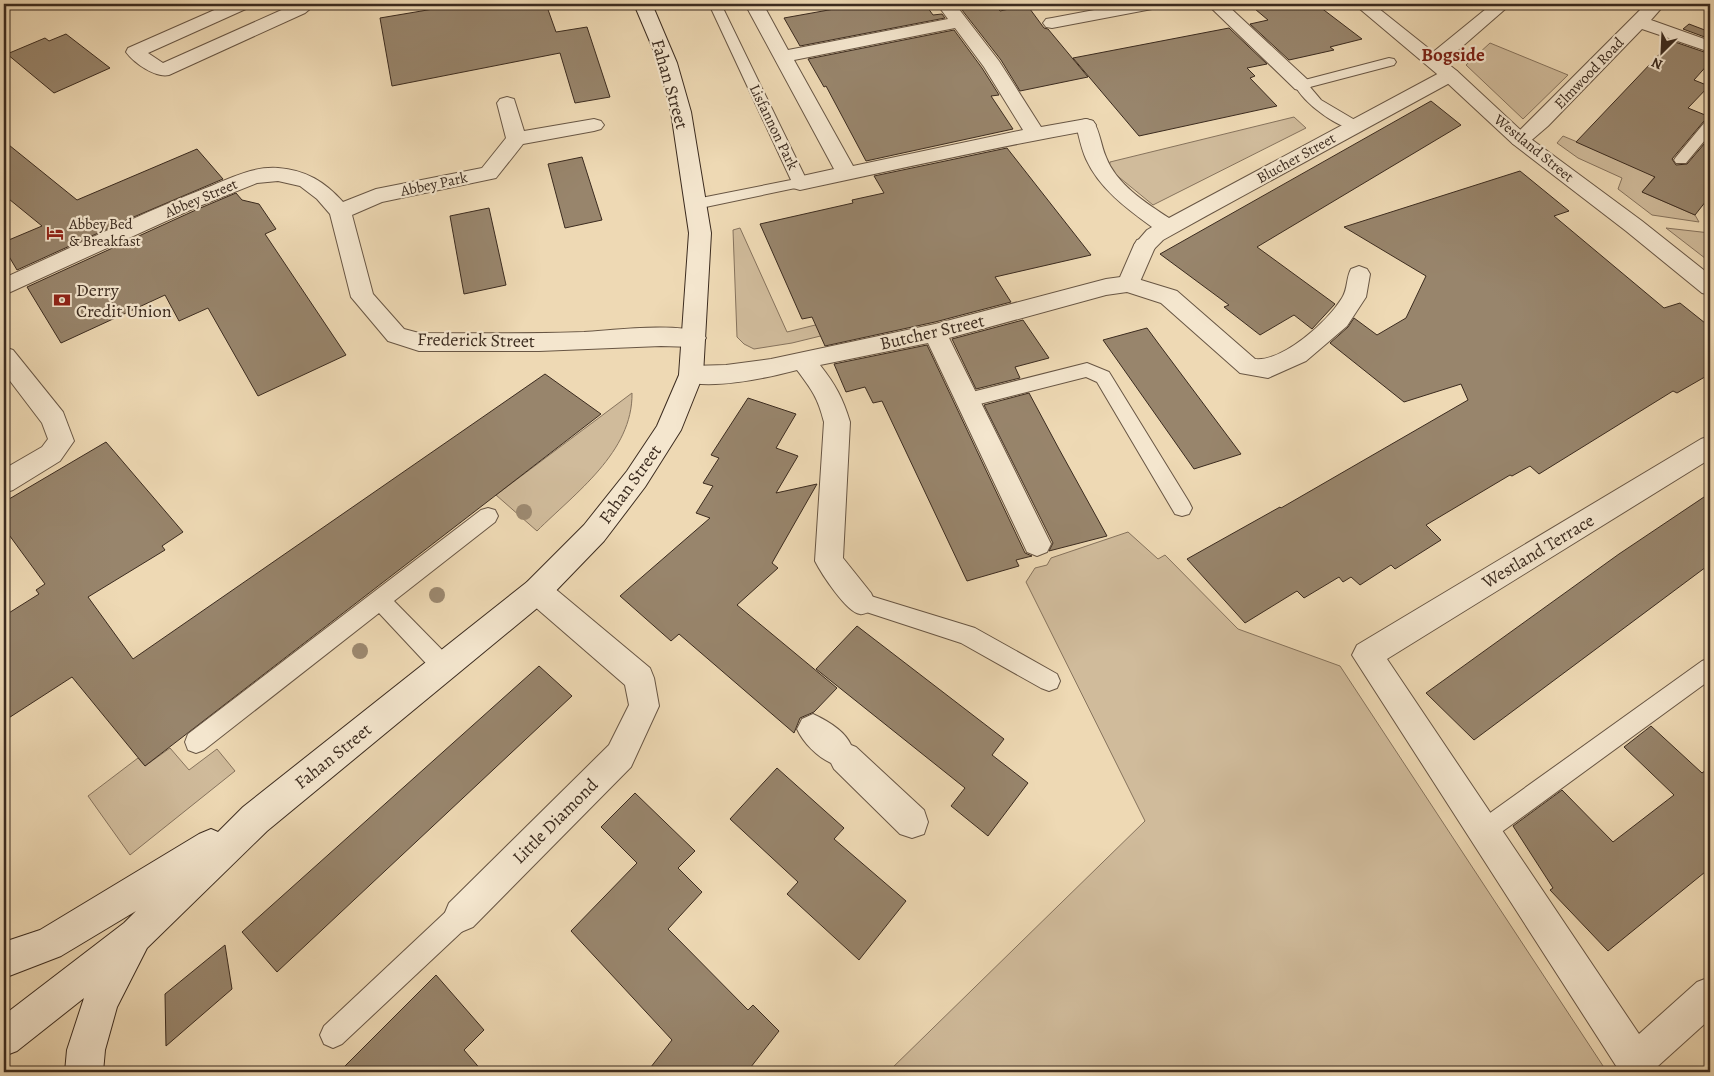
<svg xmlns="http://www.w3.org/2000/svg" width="1714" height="1076" font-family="Alegreya,serif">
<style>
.green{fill:#d0bb9b;stroke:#86735d}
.building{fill:#98856c;stroke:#3b2b1f}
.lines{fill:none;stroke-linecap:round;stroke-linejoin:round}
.service-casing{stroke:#685644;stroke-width:2}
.pedestrian-casing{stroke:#685644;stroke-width:2}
.minor-casing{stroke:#685644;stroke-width:2}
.tertiary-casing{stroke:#685644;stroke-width:2}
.secondary-casing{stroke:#3b2b1f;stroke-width:2}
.service{fill:#f4e6ce;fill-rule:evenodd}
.pedestrian{fill:#f4e6ce;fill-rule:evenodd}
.minor{fill:#f4e6ce;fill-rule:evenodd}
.tertiary{fill:#f4e6ce;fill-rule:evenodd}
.secondary{fill:#f4e6ce;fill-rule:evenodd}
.tree{fill:#9c8970}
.labels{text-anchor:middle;stroke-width:4.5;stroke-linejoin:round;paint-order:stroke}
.far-street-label{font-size:15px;fill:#3b2b1f;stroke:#f4e6ce}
.far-poi-label{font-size:15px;fill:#3b2b1f;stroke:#f4e6ce;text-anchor:start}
.street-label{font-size:18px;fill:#3b2b1f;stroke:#f4e6ce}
.poi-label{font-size:18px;fill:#3b2b1f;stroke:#f4e6ce;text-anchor:start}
.far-district-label{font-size:19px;font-weight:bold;fill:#7a1f14;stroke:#f4e6ce}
</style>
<rect width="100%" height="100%" fill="#eed9b4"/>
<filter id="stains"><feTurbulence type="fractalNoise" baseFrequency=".004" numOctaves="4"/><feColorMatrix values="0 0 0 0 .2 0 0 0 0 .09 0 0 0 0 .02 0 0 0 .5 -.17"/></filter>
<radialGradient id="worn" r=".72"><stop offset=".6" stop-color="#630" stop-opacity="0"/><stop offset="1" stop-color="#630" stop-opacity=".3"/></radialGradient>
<!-- green -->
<path class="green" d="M1490 43 1568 75 1523 119 1466 65Z
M1294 117 1306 128 1153 205 1109 169 1110 162Z
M1563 136 1656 175 1642 192 1695 215 1699 222 1652 215 1618 189 1622 178 1578 158 1557 143Z
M740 228 787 332 892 306 898 317 792 343 754 349 744 344 737 337 733 230Z
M1666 228 1710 233V262Z
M632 393C633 452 575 493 537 531L496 495Z
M1128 532 1158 559 1165 555 1238 629 1340 666 1607 1072H888L1145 821 1026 582 1035 568 1047 565 1051 558Z
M170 748 189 770 217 749 235 771 130 855 88 796 138 758 145 766Z"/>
<!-- building -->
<path class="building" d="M463 4H546L556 32 587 27 610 97 575 103 560 53 392 86 380 18Z
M862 4H925L933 15 942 14 945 18 800 46 784 18Z
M994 4 1000 11 1027 5 1044 28 1048 29 1088 77 1020 91 1001 60 962 10Z
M1249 4H1316L1362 39 1330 47 1334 50 1289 60 1250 24 1268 20Z
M1689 24 1710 32V39L1683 29Z
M1229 28 1267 64 1247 68 1255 76 1250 78 1277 106 1139 136 1073 58Z
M954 30 982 68 999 95 991 96 1013 129 866 161 826 86 824 87 808 59Z
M66 34 110 68 54 93 7 54 45 38 49 41Z
M1672 41 1710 54V62L1694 80 1709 86 1688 108 1710 117V119L1704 121 1672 159 1676 165 1687 164 1710 137V196L1695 215 1642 192 1655 177 1576 142Z
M1431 101 1461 125 1257 247 1335 304 1312 329 1294 315 1260 335 1224 307 1229 305 1160 254Z
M4 141 77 200 197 149 223 179 129 219 17 270 4 248V242L42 226 4 195Z
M1007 148 1091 255 995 277 1011 302 935 322 825 346 812 317 802 319 760 224 853 203 852 200 884 193 874 176Z
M582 157 602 220 565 228 548 164Z
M1520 171 1569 211 1554 216 1664 308 1680 303 1710 327V374L1677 393 1673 391 1539 474 1530 466 1512 476 1510 475 1426 525 1441 540 1395 569 1391 565 1360 585 1351 577 1343 582 1339 577 1304 598 1297 591 1245 623 1187 559 1280 507 1281 508 1468 400 1461 384 1404 402 1330 343 1348 327 1354 318 1377 335 1406 318 1426 276 1344 227Z
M236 193 242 200 259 204 276 229 265 234 346 355 258 396 208 308 179 321 165 295 61 343 27 287 198 209Z
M489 208 506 285 464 294 450 216Z
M1023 320 1049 358 1015 367 1020 378 976 389 952 339Z
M1147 328 1158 343 1241 454 1194 469 1103 340Z
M927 345 1025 553 1032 556 1016 560 1019 566 967 581 882 401 873 403 865 387 846 392 834 364Z
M545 374 601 414 145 766 72 677 4 721V616L39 594 36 590 45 584 4 528V502L106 442 183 532 162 546 165 550 88 597 133 659Z
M1029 393 1059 449 1107 536 1049 551 1053 543 984 405Z
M748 398 796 414 776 448 798 456 776 493 817 484 772 563 778 568 737 605 837 688 814 712 800 718 794 733 679 634 671 641 620 596 710 518 696 513 713 486 703 483 719 458 711 455Z
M1710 493V564L1474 740 1426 693 1619 554Z
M857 626 1004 739 992 755 1028 783 988 836 951 806 965 788 816 669Z
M539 666 572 696 277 972 242 932Z
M1651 726 1702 773 1710 767V868L1608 951 1550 890 1553 888 1513 826 1562 790 1613 842 1674 795 1624 747Z
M777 768 844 828 834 839 906 901 859 960 787 894 798 882 730 819Z
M635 793 695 851 678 868 702 892 668 929 748 1010 753 1005 779 1031 747 1072H647L672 1040 571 931 637 863 601 827Z
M225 945 232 989 166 1046 165 994Z
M436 975 484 1030 464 1050 483 1072H339Z"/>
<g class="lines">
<!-- service casing -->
<g class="service-casing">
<path id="service" d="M709 4H721L808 183 805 186 696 209 691 208 688 204 691 200 791 180Z
M1389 58 1394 59 1396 62 1394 65 1310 87 1321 100 1360 123 1362 126 1360 129C1342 133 1301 101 1295 85L1297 82Z
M1710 121V134L1686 163H1676L1674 160 1676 157 1705 122Z
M1087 363 1109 372 1189 502 1192 508 1189 514 1182 516 1175 514 1097 382 1086 377 968 407 962 405 959 400 962 395 968 393Z
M488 508 495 510 498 516 495 522 394 601 452 660 455 667 452 674 444 677 436 674 379 613 204 750 196 753 188 750 185 742 188 734 481 510Z
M861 593 975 628 1057 674 1060 681 1057 688 1049 691 1041 688 961 643 854 608 851 602 854 596Z
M1710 658V680L1492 839 1484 843 1476 839 1472 831 1476 823 1702 661Z
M461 902 470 906 474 915 470 924 342 1044 333 1048 324 1044 320 1035 324 1026 452 906Z"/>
</g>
<!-- pedestrian casing -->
<g class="pedestrian-casing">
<path id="pedestrian" d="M745 4H763L788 50 948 19 937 4H955L999 61 1041 127 1086 119 1093 121 1096 125 1093 129 1086 131C990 148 895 170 800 190L793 188 790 183 793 178 834 169ZM955 28 984 67 1023 130 853 166 794 60Z
M1207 4H1226L1309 81 1312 85 1309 89 1302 91 1295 89Z
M1145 238 1153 240 1156 245 1139 284 1136 290 1128 292 1120 290 1117 284 1134 245 1137 240Z
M813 714C826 720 845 731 851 745L856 747 924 810 928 822 924 834 912 838 900 834 834 769 831 763C817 757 803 742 797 729L802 719Z"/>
</g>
<!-- minor casing -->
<g class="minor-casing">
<path id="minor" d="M228 4H251L248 8 148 53 163 63 295 4H316L305 13 169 75C155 78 134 63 126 52L128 48Z
M1126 4H1161L1158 8 1152 9 1052 28 1046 27 1043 23 1046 19 1052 18Z
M1492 4H1511L1441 65 1434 67 1427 65 1425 61 1427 57Z
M1646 4H1665L1651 20 1710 41V52L1642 29 1548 126 1527 144 1520 146 1513 144 1510 140Z
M1450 69 1457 71 1459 75 1457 79 1206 216 1163 240 1153 250 1145 252 1137 250 1134 245 1147 230 1152 227C1127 209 1099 188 1086 159 1081 148 1079 136 1076 125L1079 121 1086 119 1093 121C1100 131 1101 146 1106 157 1116 184 1146 203 1169 218L1443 71Z
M507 97 514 99 524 131 594 119 601 121 604 125 601 129 594 131 523 144 496 178 382 202 352 215 373 294 404 329 419 333C474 333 529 334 584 332 617 330 671 323 702 332L706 338 702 344 694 347 661 346 539 351H419L388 341 351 297 330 214 317 199 300 186 278 181 257 183 197 207 4 295V278C71 248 137 215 206 188 228 179 253 166 278 168 306 170 325 182 343 202L376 189 482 168 506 138 497 103 500 99Z
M1359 266 1367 269 1370 274 1366 297 1347 326 1306 361 1268 378 1240 373 1161 303 1127 292 1106 295 949 338 1051 544 1047 552 1037 556 1027 552 928 343 820 365C835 384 843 398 850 422L843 558 871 593 875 602 871 611C868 612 863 615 860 614 847 613 821 573 815 561L824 422C818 398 812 390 797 370 767 378 712 390 682 381L679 375 682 369 691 366 726 365 771 359 935 324 1106 279 1128 276 1177 291 1255 359C1283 362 1328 321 1342 298 1348 289 1346 278 1351 269Z
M4 347 13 350 63 412 74 441 60 461 13 490 4 493V469L42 447 48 439 42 423 4 373Z
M1710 436V459L1387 659 1639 1034 1697 982 1710 977V1019L1658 1066 1661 1072H1620L1352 655 1357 645 1701 439Z
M537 579 547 582 650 668 654 678 659 706 631 767 473 927 461 932 449 927 444 915 449 903 609 745 629 705 625 685 527 600 523 591 527 582Z"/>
</g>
<!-- tertiary casing -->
<g class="tertiary-casing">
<path id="tertiary" d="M1354 4H1373L1457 71 1527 136 1642 221 1710 275V295L1702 293 1626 231 1513 144 1443 79Z"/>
</g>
<!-- secondary casing -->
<g class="secondary-casing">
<path id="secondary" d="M634 4H652L677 63 691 112 711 233 703 375 681 430 645 487 604 541 547 600 267 831 147 948 117 1007 105 1050 103 1072H65L67 1050 84 998 17 1051 4 1056V1015L124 923 136 911 61 956 4 978V942L40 930 199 834 211 829 218 832 243 807 527 582 584 525 627 471 657 426 679 375 689 233 671 112 659 63Z"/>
</g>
<!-- service -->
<use href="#service" class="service"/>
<!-- pedestrian -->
<use href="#pedestrian" class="pedestrian"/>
<!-- minor -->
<use href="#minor" class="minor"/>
<!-- tertiary -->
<use href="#tertiary" class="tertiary"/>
<!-- secondary -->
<use href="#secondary" class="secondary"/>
</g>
<!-- trees -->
<g class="tree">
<circle cx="524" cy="512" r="8"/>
<circle cx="437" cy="595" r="8"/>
<circle cx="360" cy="651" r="8"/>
</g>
<!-- icons -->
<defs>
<g id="hotel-bare" transform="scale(1.35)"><path d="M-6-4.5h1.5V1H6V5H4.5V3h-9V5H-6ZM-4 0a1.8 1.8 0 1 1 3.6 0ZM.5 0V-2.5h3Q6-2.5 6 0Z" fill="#8f2418" stroke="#f4e6ce" stroke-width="2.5" paint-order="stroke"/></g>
<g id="bank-bare" transform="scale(1.35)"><path d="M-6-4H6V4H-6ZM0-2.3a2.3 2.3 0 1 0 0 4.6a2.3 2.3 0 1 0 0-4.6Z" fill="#8f2418" stroke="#f4e6ce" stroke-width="2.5" paint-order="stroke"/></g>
</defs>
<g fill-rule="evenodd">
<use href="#hotel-bare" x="55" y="233"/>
<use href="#bank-bare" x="62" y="300"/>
</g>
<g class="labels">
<!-- far-street labels -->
<g class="far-street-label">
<text transform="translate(1589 73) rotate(-46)" y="5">Elmwood Road</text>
<text transform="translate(774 127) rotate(64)" y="5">Lisfannon Park</text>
<text transform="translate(1534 148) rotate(39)" y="5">Westland Street</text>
<text transform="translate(1296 158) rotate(-29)" y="5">Blucher Street</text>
<text transform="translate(434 184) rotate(-12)" y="5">Abbey Park</text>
<text transform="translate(201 198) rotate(-23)" y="5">Abbey Street</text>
</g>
<!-- far-poi labels -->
<g class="far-poi-label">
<text x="69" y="229">Abbey Bed<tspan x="69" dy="17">&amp; Breakfast</tspan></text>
</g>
<!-- street labels -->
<g class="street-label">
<text transform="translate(670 84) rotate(74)" y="6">Fahan Street</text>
<text transform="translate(932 332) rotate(-13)" y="6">Butcher Street</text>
<text transform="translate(476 340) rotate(1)" y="6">Frederick Street</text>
<text transform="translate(630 484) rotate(-54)" y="6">Fahan Street</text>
<text transform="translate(1538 551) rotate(-31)" y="6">Westland Terrace</text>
<text transform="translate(333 756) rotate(-39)" y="6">Fahan Street</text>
<text transform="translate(555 821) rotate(-45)" y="6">Little Diamond</text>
</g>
<!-- poi labels -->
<g class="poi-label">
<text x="76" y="296">Derry<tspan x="76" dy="21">Credit Union</tspan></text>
</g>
<!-- far-district labels -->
<g class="far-district-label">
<text x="1453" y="61">Bogside</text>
</g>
</g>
<!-- margin -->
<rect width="1714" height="1076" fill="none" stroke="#eed9b4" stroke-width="20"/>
<rect x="5" y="5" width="1704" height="1066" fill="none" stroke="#3b2b1f" stroke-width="2.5"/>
<rect x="10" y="10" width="1694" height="1056" fill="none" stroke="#3b2b1f"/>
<!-- north arrow -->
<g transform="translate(1662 52) rotate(204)" stroke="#f4e6ce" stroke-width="4" paint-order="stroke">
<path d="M0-4L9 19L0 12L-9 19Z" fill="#3b2b1f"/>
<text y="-8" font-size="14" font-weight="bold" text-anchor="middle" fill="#3b2b1f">N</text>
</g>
<rect width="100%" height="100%" filter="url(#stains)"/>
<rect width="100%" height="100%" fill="url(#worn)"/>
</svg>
